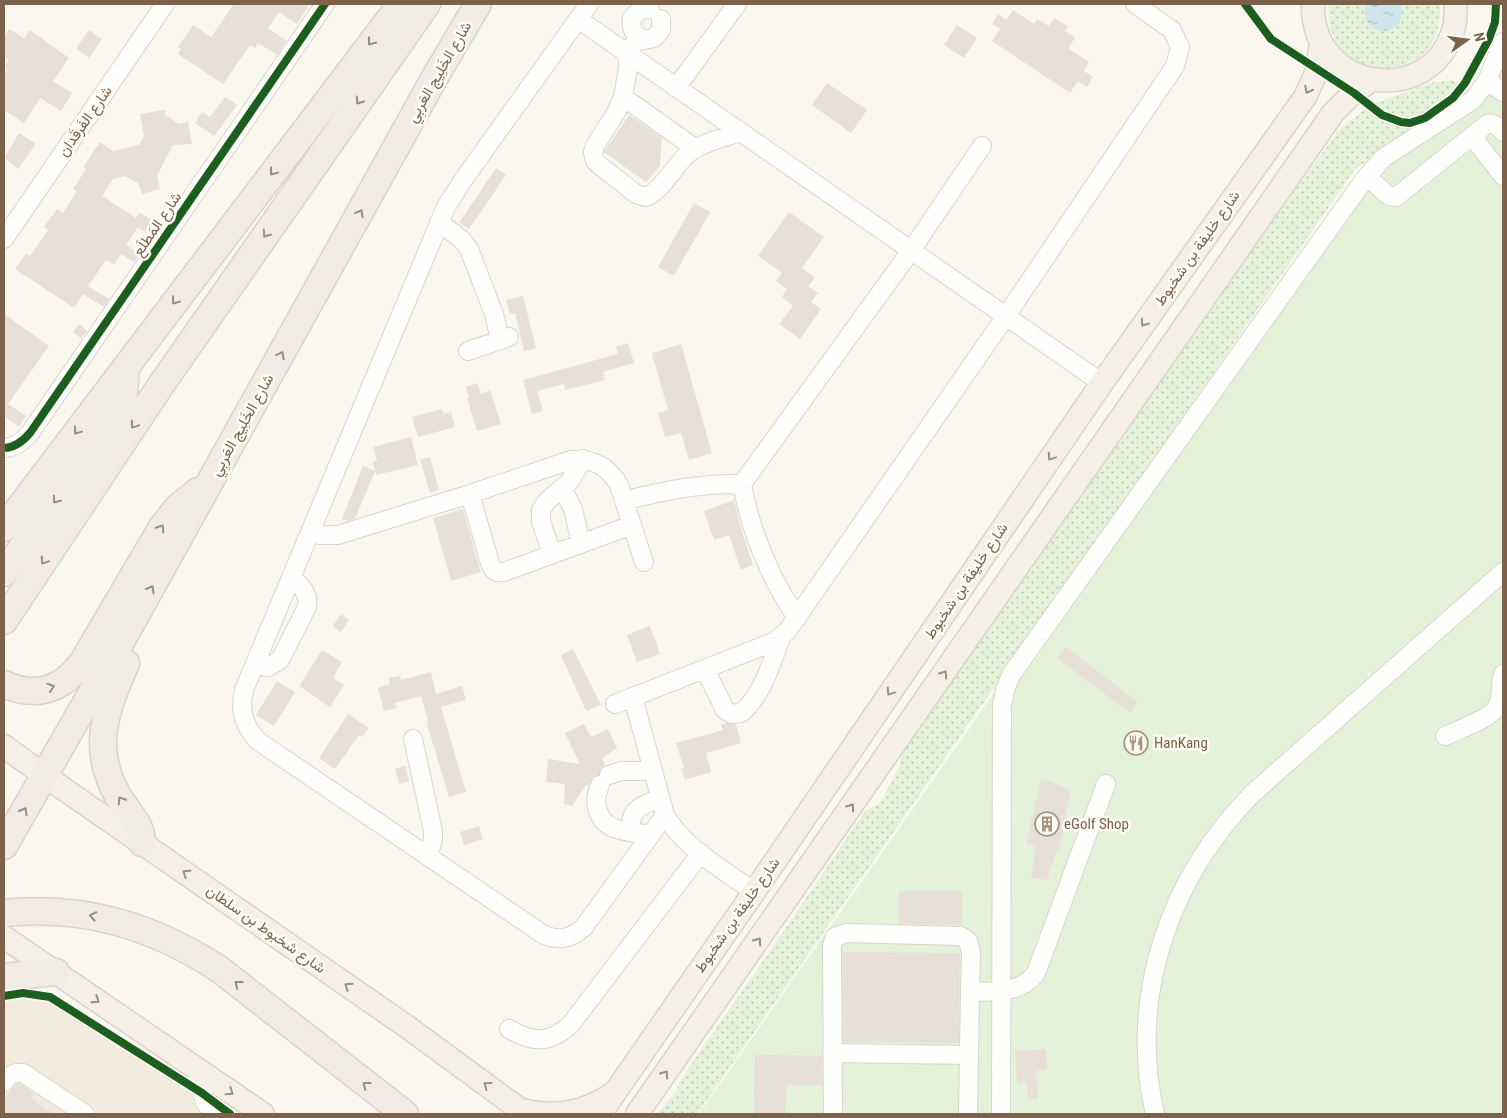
<svg xmlns="http://www.w3.org/2000/svg" width="1507" height="1118" font-family="'Roboto Condensed',Vazirmatn,sans-serif">
<style>
.residential{fill:#f3ebdd}
.grass{fill:url(#grass-dots)}
.garden{fill:#e4f2d9}
.water{fill:url(#water-ripples)}
.building{fill:#e7e0d6}
.lines{fill:none;stroke-linecap:round;stroke-linejoin:round}
.minor-casing{stroke:#dad4cd;stroke-width:20}
.major-casing{stroke:#dbd3cb;stroke-width:25}
.highway-casing{stroke:#dbd3cb;stroke-width:29}
.minor{stroke:#fefefd;stroke-width:18}
.major{stroke:#f4f0e6;stroke-width:22}
.highway{stroke:#f2ece6;stroke-width:26}
.cycleway-casing{stroke:#fffcf3;stroke-width:11}
.cycleway{stroke:#1b5e20;stroke-width:8}
.oneway{stroke:#9f8b7a}
.oneway2{stroke:#a08d7a}
.labels{text-anchor:middle;stroke-width:5;stroke-linejoin:round;paint-order:stroke}
.street-label{font-size:15px;fill:#7c624b;stroke:#fffcf3}
.poi-label{font-size:15px;fill:#7c624b;stroke:#fffcf3;text-anchor:start}
</style>
<defs>
<pattern id="grass-dots" width="8" height="8" patternUnits="userSpaceOnUse" patternTransform="scale(1.25)"><rect width="8" height="8" fill="#e4f2d9"/><path d="M2 2h.1M6 6h.1" fill="none" stroke="#bec7b2" stroke-width="1.8" stroke-linecap="round"/></pattern>
<pattern id="water-ripples" width="26" height="14" patternUnits="userSpaceOnUse" patternTransform="scale(1.25)"><rect width="26" height="14" fill="#cfe6ec"/><path d="M2 4q2-2 4 0t4 0M15 11q2-2 4 0t4 0" fill="none" stroke="#adbec1"/></pattern>
</defs>
<rect width="100%" height="100%" fill="#faf7ef"/>
<!-- residential -->
<path class="residential" d="M36 989 61 998 242 1114H4V991Z"/>
<!-- grass -->
<path class="grass" d="M1329 4H1440C1446 91 1321 88 1329 4Z
M1452 80 1471 91 1460 107 1356 168 697 1114H657L677 1090 678 1084 685 1073 784 931 865 811 880 803 900 766 902 751 1023 580 1291 195 1340 129 1370 105 1430 83Z"/>
<!-- garden -->
<path class="garden" d="M1503 40V1114H699L1357 175 1445 124 1465 106Z"/>
<!-- water -->
<path class="water" d="M1367 4H1400L1402 11 1399 23C1383 41 1358 26 1367 4Z"/>
<!-- building -->
<path class="building" d="M234 4H310L297 24 279 12 268 28 287 41 277 55 258 43 255 48 250 45 223 84 178 54 181 49 178 47 193 25 211 37Z
M1013 10 1034 24 1037 19 1049 26 1054 18 1068 26 1065 31 1075 38 1068 48 1089 62 1084 71 1093 77 1087 87 1078 81 1070 93 992 41 1000 29 992 24 998 14 1006 20Z
M957 25 977 38 964 58 944 45Z
M9 29 24 38 30 30 69 58 53 81 72 93 61 111 40 98 24 123 4 110V76L7 70 4 67 9 60 4 57V37Z
M89 30 102 39 89 58 76 48Z
M827 83 867 110 851 133 812 105Z
M225 97 237 105 214 136 195 123 202 112 210 117Z
M165 110V115L179 124 188 122 192 144 173 145 157 176 160 189 142 194 138 183 125 176 113 179 102 196 136 218 139 212 158 224 150 235 138 227 126 245 140 254 134 262 121 254 114 264 106 260 88 286 109 299 104 307 83 294 74 308 15 269 26 253 30 256 48 230 44 227 57 209 63 213 77 191 73 189 86 169 83 167 100 142 113 151 139 145 144 136 140 114Z
M629 115 662 138 660 166 646 182 604 152Z
M19 133 36 144 18 169 4 158Z
M496 168 506 175 469 229 459 223Z
M694 203 710 212 674 276 658 267Z
M789 212 824 237 802 268 815 278 808 286 818 293 811 302 821 309 800 339 779 324 793 306 782 297 787 289 776 281 782 273 758 256Z
M523 296 536 348 524 351 515 313 510 314 506 300Z
M4 314 49 346 8 404 26 416 19 427 4 416Z
M79 324 87 331 81 338 73 332Z
M628 343 634 363 603 372 605 380 565 390 564 384 537 391 543 411 532 414 523 380 618 354 616 347Z
M681 344 712 453 689 460 681 433 665 437 658 413 668 410 652 353Z
M477 383 481 394 490 390 501 424 477 431 467 398 469 397 466 387Z
M442 409 444 414 451 412 455 427 418 437 412 417Z
M411 437 418 465 376 475 373 462 377 461 373 447Z
M430 457 439 490 430 493 420 460Z
M363 466 375 471 355 519 347 521 342 519Z
M734 500 742 531 753 565 741 570 729 535 714 540 704 511Z
M463 509 481 572 451 581 433 518Z
M341 614 349 620 341 632 333 626Z
M650 626 660 654 637 662 627 635Z
M1066 647 1138 702 1130 713 1057 658Z
M573 649 601 705 586 711 561 655Z
M322 650 342 662 333 678 344 685 330 707 299 686Z
M431 672 436 694 462 686 466 700 441 707 466 792 449 797 426 721H428L421 696 395 703 397 708 384 711 378 688 390 684 389 678 400 676 401 680Z
M277 681 295 692 274 726 256 715Z
M348 714 369 728 362 737 359 735 335 769 319 758Z
M727 723 736 724 741 743 706 753 711 772 685 780 681 769 684 768 676 743 723 730 721 725Z
M584 724 591 737 608 729 617 748 602 758 605 765 601 768 599 775 593 777 589 785H586L572 806 564 804 565 784 546 782 548 759 580 764 565 733Z
M405 766 409 781 399 784 395 769Z
M1041 778 1071 790 1059 850H1057L1047 880 1031 878 1036 846 1026 844Z
M479 826 483 839 464 845 460 832Z
M899 891H962V925L899 924Z
M843 952 960 953 959 1043 843 1042Z
M1046 1049 1047 1070 1036 1071 1038 1099H1028L1027 1083 1017 1084 1015 1051Z
M755 1055 822 1056V1085H787L786 1114H754Z
M20 1083 34 1093 31 1098 52 1114H4V1099L15 1085Z"/>
<g class="lines">
<!-- minor casing -->
<g class="minor-casing">
<path id="minor" d="M589 4 463 180 446 207 244 690C239 711 244 726 258 741L544 935C560 941 571 939 584 927L665 815
M650 9 640 10 632 18C630 29 634 35 644 40L654 38 661 30V19
M578 19C752 141 927 262 1102 383
M638 37 628 54V68L623 97 617 111 596 144 593 152 595 161 598 164 636 194 645 197C661 193 675 164 689 153 703 142 724 138 740 132
M1487 81 1503 92
M676 88 737 4
M623 97 696 149
M1472 136 1503 176
M1367 177 1389 196 1396 197 1487 124C1495 123 1499 127 1503 132
M439 222 461 239 469 249 494 314 500 340
M4 239 165 4
M468 351 509 337
M4 448C15 448 23 441 30 433L325 4
M562 488 573 509 581 544
M470 494 490 563C492 571 497 573 504 572L632 525
M624 501C664 490 701 483 742 484
M311 531 319 535H338L470 494 571 460C593 458 608 466 619 485L644 562
M552 554 541 522V510L547 501 569 482 583 459
M797 618C769 576 751 534 742 484L910 252 982 146
M255 665 268 667 280 660 307 607C309 593 302 586 291 578
M705 669 725 710 732 714 741 713C763 695 771 663 781 638
M633 697 665 815C685 849 723 869 754 892
M615 704 776 641 788 630 1006 316 1175 66 1180 47 1172 30 1135 4
M1445 736C1459 729 1492 719 1498 705 1502 695 1500 684 1503 674
M413 739 433 831V840L428 856
M609 775 621 771H653
M600 785C592 802 597 822 616 829 627 832 640 833 651 835
M632 832C627 809 643 805 660 798
M509 1029C533 1043 550 1044 571 1024L701 853
M832 1053 969 1055
M196 1068 205 1102 213 1114
M4 1082C9 1075 14 1072 23 1073L85 1114
M833 1114 832 946 835 937 846 933 961 936 968 941 971 952 970 992C993 991 1021 994 1036 973L1106 784
M968 1114 970 992
M1001 1114 1002 705 1005 690 1011 675 1364 180 1383 158 1473 100 1487 81 1503 42
M1155 1114C1128 996 1169 879 1252 794L1503 572"/>
</g>
<!-- major casing -->
<g class="major-casing">
<path id="major" d="M1313 4C1311 93 1433 109 1454 27 1456 20 1455 11 1456 4
M4 746 45 776 406 1026 526 1114
M4 937 263 1114
M518 1109C551 1118 583 1114 612 1094
M600 1114 754 892 1102 383 1305 97 1316 73 1321 44
M637 1114 1333 113 1350 96 1371 80"/>
</g>
<!-- highway casing -->
<g class="highway-casing">
<path id="highway" d="M4 528 401 4
M4 573 113 419 124 394 126 367
M4 621 161 385 427 4
M126 663C106 710 90 747 118 796 127 812 142 823 142 843
M4 684C35 698 61 691 82 663L162 527 178 507 198 491
M4 846 127 631 435 77 478 4
M4 913C84 905 153 926 219 969L405 1114
M4 977 56 972"/>
</g>
<!-- minor -->
<use href="#minor" class="minor"/>
<!-- major -->
<use href="#major" class="major"/>
<!-- highway -->
<use href="#highway" class="highway"/>
<!-- cycleway casing -->
<g class="cycleway-casing">
<path id="cycleway" d="M1245 4 1271 39 1354 93 1382 115 1401 122 1410 123 1425 118 1453 98 1465 83 1489 39 1495 22 1496 4
M4 448C15 448 23 441 30 433L325 4
M4 996 23 993 50 997 202 1093 230 1114"/>
</g>
<!-- cycleway -->
<use href="#cycleway" class="cycleway"/>
</g>
<!-- one-way arrows -->
<defs><path id="oneway-chevron" d="M-2-3.5L2.5 0L-2 3.5" fill="none" stroke-width="1.6" stroke-linecap="round" stroke-linejoin="round" transform="scale(1.25)"/></defs>
<g class="oneway">
<use href="#oneway-chevron" transform="translate(371 42) rotate(127)"/>
<use href="#oneway-chevron" transform="translate(359 101) rotate(125)"/>
<use href="#oneway-chevron" transform="translate(273 172) rotate(127)"/>
<use href="#oneway-chevron" transform="translate(360 213) rotate(-61)"/>
<use href="#oneway-chevron" transform="translate(266 234) rotate(125)"/>
<use href="#oneway-chevron" transform="translate(175 301) rotate(127)"/>
<use href="#oneway-chevron" transform="translate(281 355) rotate(-61)"/>
<use href="#oneway-chevron" transform="translate(134 425) rotate(124)"/>
<use href="#oneway-chevron" transform="translate(77 431) rotate(127)"/>
<use href="#oneway-chevron" transform="translate(56 500) rotate(125)"/>
<use href="#oneway-chevron" transform="translate(161 528) rotate(-57)"/>
<use href="#oneway-chevron" transform="translate(44 561) rotate(124)"/>
<use href="#oneway-chevron" transform="translate(151 589) rotate(-61)"/>
<use href="#oneway-chevron" transform="translate(51 687) rotate(-19)"/>
<use href="#oneway-chevron" transform="translate(121 800) rotate(-123)"/>
<use href="#oneway-chevron" transform="translate(24 811) rotate(-60)"/>
<use href="#oneway-chevron" transform="translate(93 916) rotate(-169)"/>
<use href="#oneway-chevron" transform="translate(238 984) rotate(-142)"/>
<use href="#oneway-chevron" transform="translate(366 1085) rotate(-143)"/>
</g>
<g class="oneway2">
<use href="#oneway-chevron" transform="translate(1308 90) rotate(117)"/>
<use href="#oneway-chevron" transform="translate(1144 323) rotate(125)"/>
<use href="#oneway-chevron" transform="translate(1051 457) rotate(124)"/>
<use href="#oneway-chevron" transform="translate(944 674) rotate(-55)"/>
<use href="#oneway-chevron" transform="translate(890 692) rotate(124)"/>
<use href="#oneway-chevron" transform="translate(851 807) rotate(-55)"/>
<use href="#oneway-chevron" transform="translate(186 873) rotate(-145)"/>
<use href="#oneway-chevron" transform="translate(758 941) rotate(-55)"/>
<use href="#oneway-chevron" transform="translate(348 986) rotate(-145)"/>
<use href="#oneway-chevron" transform="translate(96 1000) rotate(34)"/>
<use href="#oneway-chevron" transform="translate(665 1074) rotate(-55)"/>
<use href="#oneway-chevron" transform="translate(487 1085) rotate(-144)"/>
<use href="#oneway-chevron" transform="translate(230 1092) rotate(34)"/>
</g>
<!-- icons -->
<defs>
<g id="restaurant-ring" transform="scale(1.25)"><circle r="9.5" fill="#fffcf3" stroke="#a89684" stroke-width="1.5"/><path d="M-5-6h1v4h1v-4h1v4h1v-4h1v5L-1.5 .5V6h-2V.5L-5-1ZM5-6V6H3V1.5H1.5Q1.5-4 5-6Z" fill="#a89684"/></g>
<g id="building-ring" transform="scale(1.25)"><circle r="9.5" fill="#fffcf3" stroke="#a89684" stroke-width="1.5"/><path d="M-4-6H4V6H1V3H-1V6H-4ZM-2.5-4.3h1.7v1.8h-1.7ZM.8-4.3h1.7v1.8H.8ZM-2.5-1h1.7V.8h-1.7ZM.8-1h1.7V.8H.8Z" fill="#a89684"/></g>
</defs>
<g fill-rule="evenodd">
<use href="#restaurant-ring" x="1136" y="743"/>
<use href="#building-ring" x="1047" y="824"/>
</g>
<g class="labels">
<!-- street labels -->
<g class="street-label">
<text transform="translate(439 72) rotate(-60)" y="5">شارع الخَلِيج العَربِي</text>
<text transform="translate(85 121) rotate(-55)" y="5">شارع الفَرقَدان</text>
<text transform="translate(157 224) rotate(-56)" y="5">شارع المَطلَع</text>
<text transform="translate(1197 248) rotate(-55)" y="5">شارع خليفة بن شخبوط</text>
<text transform="translate(242 425) rotate(-61)" y="5">شارع الخَلِيج العَربِي</text>
<text transform="translate(966 581) rotate(-56)" y="5">شارع خليفة بن شخبوط</text>
<text transform="translate(737 915) rotate(-55)" y="5">شارع خليفة بن شخبوط</text>
<text transform="translate(266 929) rotate(35)" y="5">شارع شخبوط بن سلطان</text>
</g>
<!-- poi labels -->
<g class="poi-label">
<text x="1154" y="748">HanKang</text>
<text x="1064" y="829">eGolf Shop</text>
</g>
</g>
<!-- border -->
<rect width="1507" height="1118" fill="none" stroke="#7c624b" stroke-width="10"/>
<!-- north arrow -->
<g transform="translate(1467 40) rotate(76)" stroke="#fffcf3" stroke-width="4" paint-order="stroke">
<path d="M0-4L9 19L0 12L-9 19Z" fill="#7c624b"/>
<text y="-8" font-size="14" font-weight="bold" text-anchor="middle" fill="#7c624b">N</text>
</g>
</svg>
